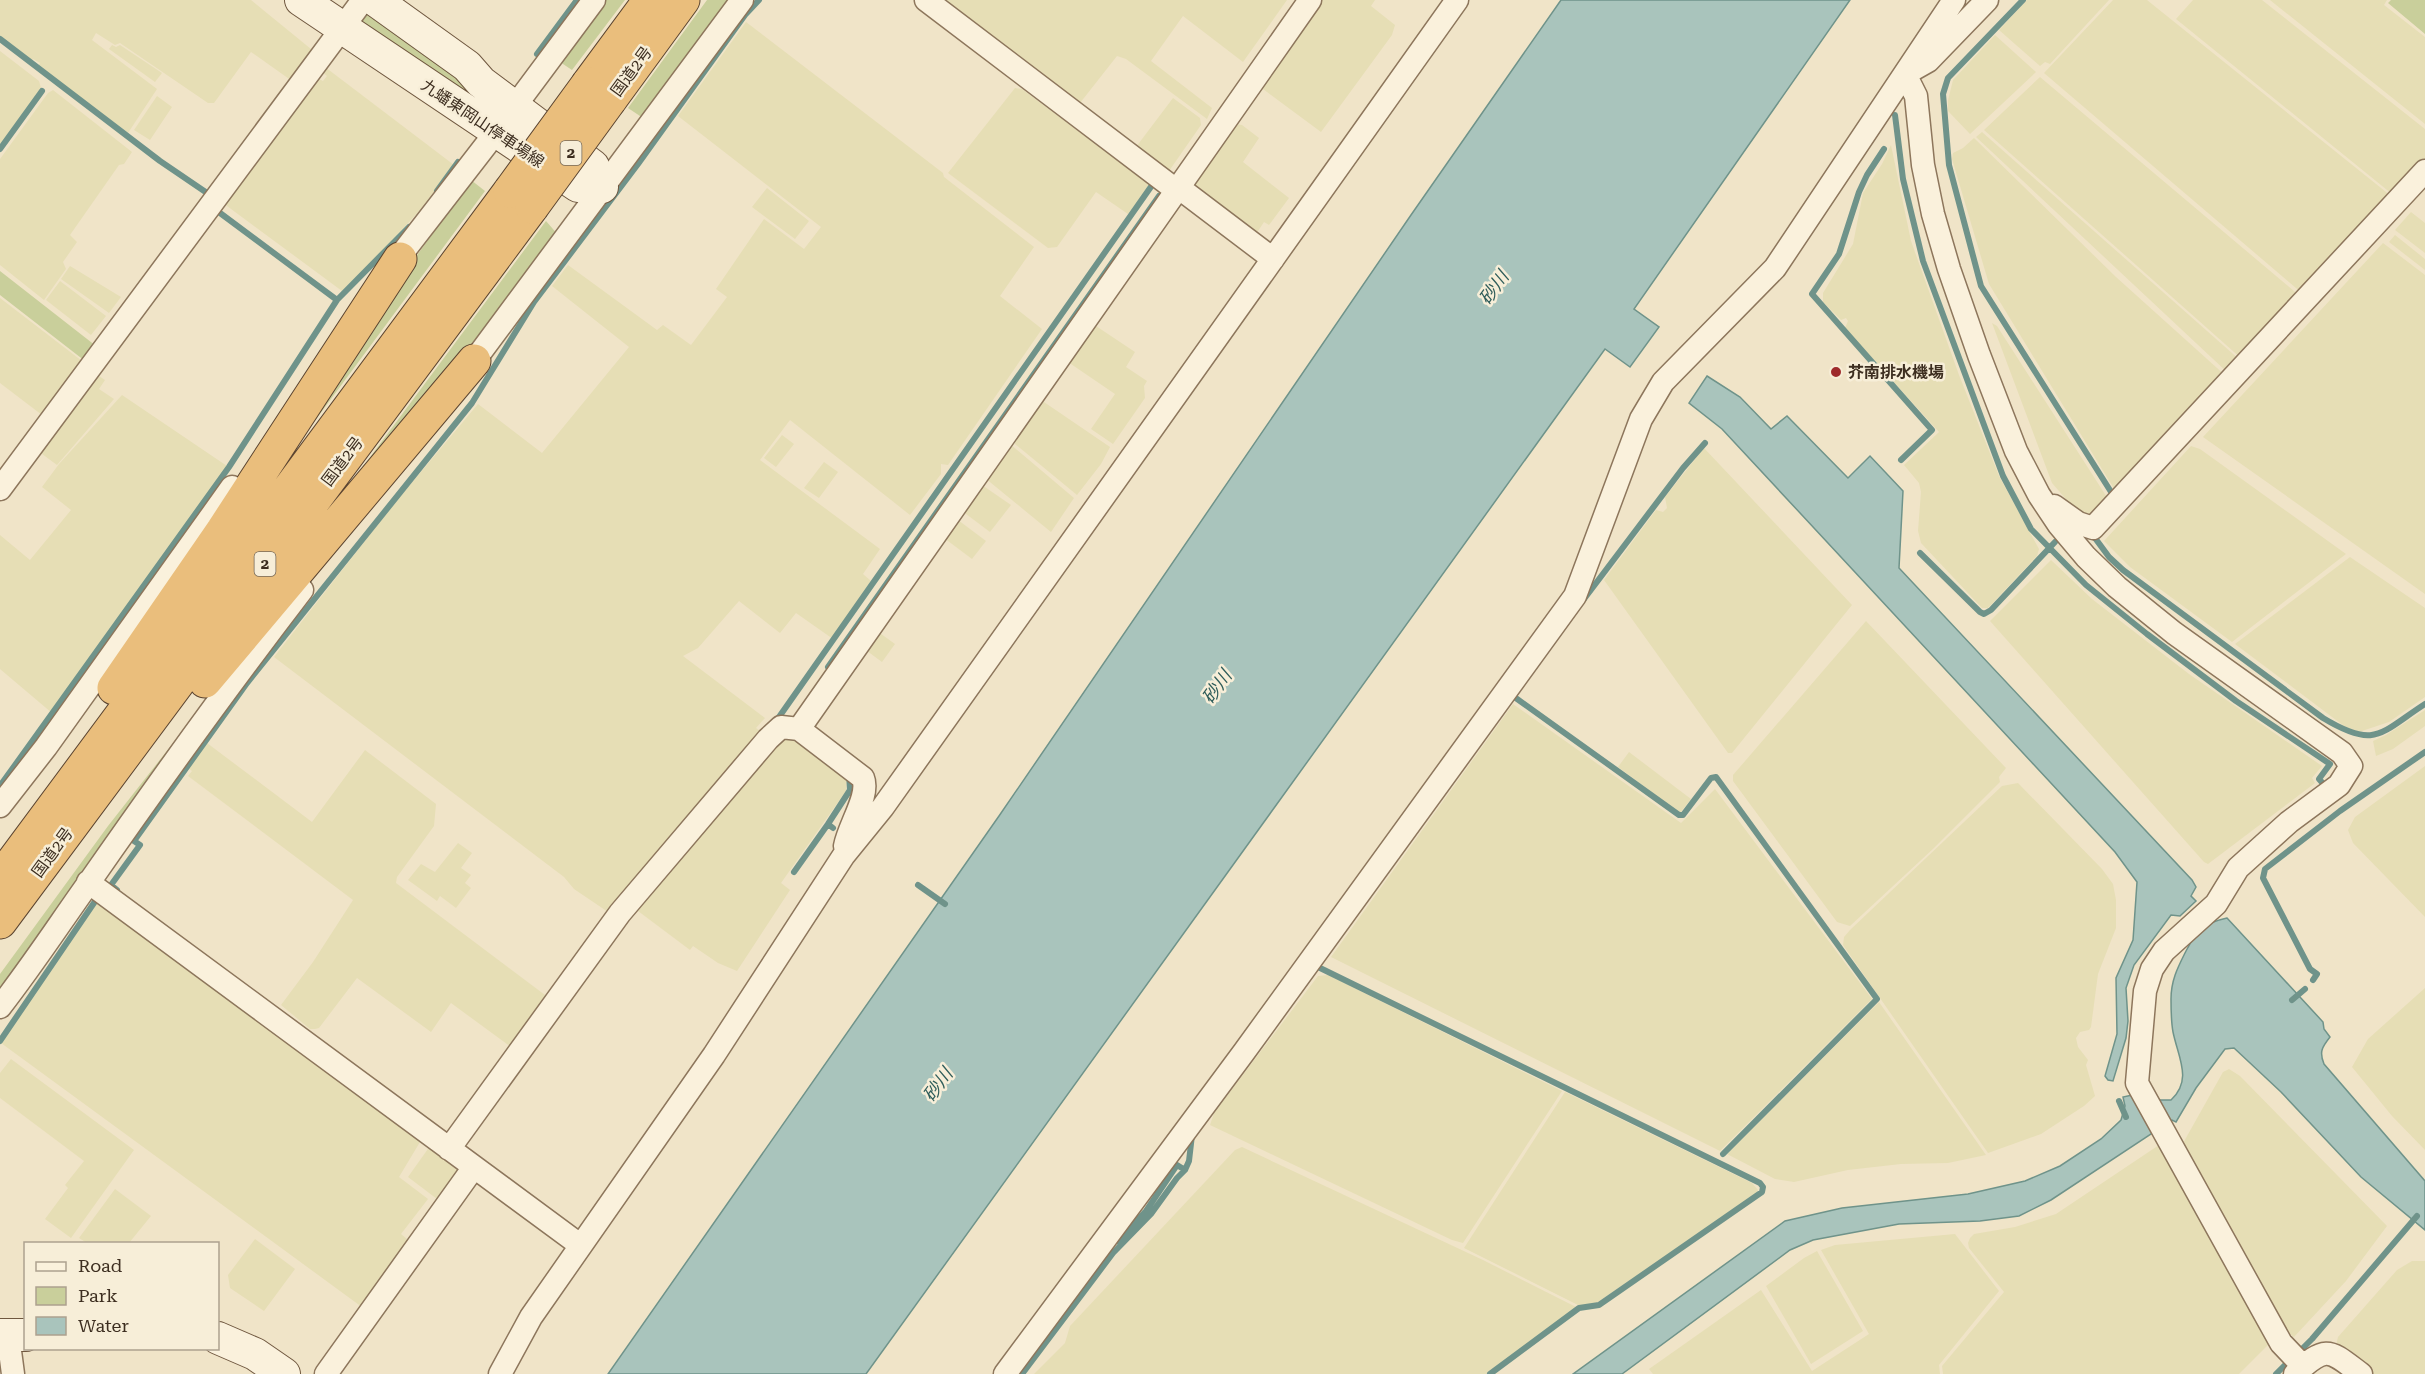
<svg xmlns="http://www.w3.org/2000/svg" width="2425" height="1374" font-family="'Roboto Serif','Noto Sans JP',serif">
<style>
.farmland{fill:#e6deb5}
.green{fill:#c9cf9b}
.water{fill:#a9c4bc;stroke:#6f938a;stroke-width:1.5}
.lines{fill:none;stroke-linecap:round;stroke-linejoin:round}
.stream{stroke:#6f938a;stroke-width:6}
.minor-casing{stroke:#8d765c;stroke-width:25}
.secondary-casing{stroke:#6f573f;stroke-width:34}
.trunk-casing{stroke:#5b4430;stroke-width:35}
.minor{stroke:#faf1dc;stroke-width:22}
.secondary{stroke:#faf1dc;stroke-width:32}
.trunk{stroke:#eabe7c;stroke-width:33}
.trunk-bridge-casing{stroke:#5b4430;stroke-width:35;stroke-linecap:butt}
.trunk-bridge{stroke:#eabe7c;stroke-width:33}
.poi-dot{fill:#9e2a2b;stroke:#f7eed8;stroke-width:2}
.labels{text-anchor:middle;stroke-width:5;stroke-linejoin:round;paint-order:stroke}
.shield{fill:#f7eed8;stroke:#756857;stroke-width:1.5}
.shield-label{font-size:15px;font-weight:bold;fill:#3d2e20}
.street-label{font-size:16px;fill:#3d2e20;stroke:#f7eed8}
.poi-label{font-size:16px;font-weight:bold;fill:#3d2e20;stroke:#f7eed8;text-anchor:start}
.water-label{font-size:18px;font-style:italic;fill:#2f5d5a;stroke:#f7eed8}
</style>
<rect width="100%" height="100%" fill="#f0e4c8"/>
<!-- farmland -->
<path class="farmland" d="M0 0H251L311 49 312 54 292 81 251 52 214 103H208L120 43 115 45 96 33 92 40 157 89 128 133 38 66 40 63 33 59 31 61 0 37Z
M933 0H1287L1243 62 1183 16 1151 61 1212 108 1207 119 1126 59 1117 56 1080 103 1072 101Z
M1321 0H1375L1371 6 1395 25 1392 35 1321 132 1259 86Z
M2027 0H2109L2050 64 2045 62 2040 66 1999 30Z
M2113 0H2147L2391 196 2303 294 2044 73Z
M2193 0H2262L2425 129V162L2392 194 2176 19Z
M2270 0H2387L2384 5 2425 37V124Z
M746 22 943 173 944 177 1034 247 1000 296 1042 329 948 465 941 464V474L910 515 790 420 760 460 880 549 863 574 871 581 833 639 796 613 780 633 739 601 698 648 683 656 765 718 756 728 764 734 611 914 574 889 564 877 274 657 394 504 478 404 542 453 629 347 552 286 568 265 657 330 663 325 691 345 727 297 716 289 764 219 804 249 821 227 678 116Z
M1995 35 2036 72 1970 134 1948 111V100L1953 80Z
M112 45 116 47 120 45 162 73 155 82 109 49Z
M0 51 39 81 41 88 0 145Z
M325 67 454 165 420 210 380 254 342 291 223 203 317 78 323 81 327 76 322 72Z
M2040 77 2301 297 2243 360 1984 130Z
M1015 88 1022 89 1150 185 1128 214 1096 192 1057 247 1048 248 948 173Z
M53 90 132 152 124 164 119 165 70 235 77 242 63 262 66 269 44 300 0 265V159L48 93Z
M157 96 172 107 150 140 134 130Z
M1173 98 1200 118 1201 125 1169 171 1133 151Z
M1236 124 1242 125 1259 138 1243 162 1289 198 1269 225 1264 222 1254 237 1191 184Z
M1982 132 2241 361 2228 373 1976 137Z
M1974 138 2116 277 2227 377 2116 492 1989 284 1952 159 1953 153 1963 148Z
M1891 145 1911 241 1959 375 1999 476 2039 549 2037 556 1988 608H1982L1921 543 1918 531 1921 492 1919 483 1904 465 1939 432 1845 328 1848 321 1846 318 1841 320 1823 302V293L1853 244 1863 193 1882 164Z
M767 188 809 221 795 239 752 207Z
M2411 212 2425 223V253L2395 230Z
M2395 235 2425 259V270L2389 242Z
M2383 243 2425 275V594L2203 437Z
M70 266 121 297 109 313 61 279Z
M60 281 106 316 91 335 46 300Z
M0 298 82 361 42 415 0 383Z
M1992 323 1997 326 2110 502 2084 520 2052 483Z
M1093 324 1135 352 1126 367 1147 381 1144 386 1145 398 1113 444 1091 429 1115 394 1068 362Z
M96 374 105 380 99 389 114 399 57 465 38 451Z
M122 395 227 466 52 713 0 669V535L30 560 71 510 42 487 59 464Z
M1041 400 1110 447 1101 464 1077 495 1015 444 1013 437Z
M782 435 794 444 776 467 764 458Z
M1010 444 1074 498 1051 532 985 478Z
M2191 446 2200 449 2346 554 2232 642 2130 567 2104 541Z
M1704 448 1852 605 1732 753H1728L1604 580 1656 510 1663 512 1667 508 1665 497Z
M824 462 838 472 819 498 804 488Z
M982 485 1011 505 990 532 962 511Z
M958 520 986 541 972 559 944 538Z
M2350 557 2425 608V697L2389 722 2359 732 2344 726 2235 644Z
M2051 560 2092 599 2189 674 2322 766 2312 778 2315 783 2208 864 2204 862 1990 621Z
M1866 621 2006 768 1999 777 2000 782 1934 848 1850 926 1837 922 1733 781V775Z
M877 631 895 644 882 662 863 648Z
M1513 704 1681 823 1715 789 1872 999 1720 1151 1331 957Z
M2425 710V726L2393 749 2376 756 2373 741 2386 735Z
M786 733 847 778 846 791 781 883 790 890 737 971 718 963 693 946 690 950 638 911Z
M207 743 312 822 365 750 436 804 434 826 397 877 396 883 549 998 515 1050 451 1003 431 1032 357 978 319 1028 315 1029H310L281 1005 313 962 353 900 188 776 192 771 188 768Z
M1629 752 1691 799 1680 813 1618 767Z
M2425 766V917L2353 843 2348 830 2355 817Z
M2018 783 2102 869 2113 884 2116 900V928L2098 974 2091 1027 2089 1030 2080 1032 2076 1038 2078 1047 2088 1060 2086 1065 2095 1096 2084 1106 2041 1134 1988 1153 1843 945 1844 937 1850 930 2002 786Z
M458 843 472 853 461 868 471 875 465 883 471 888 456 908 440 896 437 901 408 880 421 864 435 872Z
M99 899 423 1137 399 1177 428 1199 401 1234 413 1244 366 1310 1 1043Z
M1328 975 1562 1091 1463 1243 1452 1240 1210 1125 1214 1113 1318 976Z
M2425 988V1150L2392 1116 2352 1067 2368 1039Z
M1879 1002 1986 1155 1948 1163 1901 1164 1848 1170 1794 1182 1775 1179 1727 1154Z
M11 1059 134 1150 71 1238 45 1219 68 1188 65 1185 84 1161 0 1098V1073Z
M2229 1069 2240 1076 2387 1226 2346 1281 2294 1337 2288 1333 2182 1145 2223 1072Z
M1565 1092 1752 1183 1758 1190 1756 1194 1598 1302 1590 1305H1578L1464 1248Z
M2162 1143 2275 1338 2239 1374H1943L1942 1366 2004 1292 1969 1248 1968 1243 1970 1238 1974 1234 2015 1227 2056 1214Z
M430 1146 463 1170 441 1202 408 1177Z
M1242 1147 1483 1260 1576 1307 1486 1374H1034L1065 1343 1070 1326 1235 1150Z
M115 1189 151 1216 129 1243H87L79 1238Z
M1955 1234 1999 1291 1939 1365 1940 1374H1653L1649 1369 1761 1290 1812 1371 1869 1334 1821 1250 1835 1245Z
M255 1239 295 1269 264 1311 230 1288 228 1275Z
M1817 1251 1863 1331 1811 1364 1766 1286 1804 1258Z
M2412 1261H2425V1374H2372L2340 1350 2336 1345 2338 1337 2397 1270Z"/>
<!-- green -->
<path class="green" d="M604 0H625L572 70 557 60Z
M707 0H728L643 118 628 108Z
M2391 0H2425V34L2388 3Z
M367 11 471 83 460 98 356 27Z
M471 180 485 191 274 476 385 300Z
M546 221 559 236 325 524 330 511Z
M0 271 96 346 85 361 0 295Z
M183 737 0 992V974L108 826 177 738Z"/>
<!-- water -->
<path class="water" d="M1561 0H1850L1634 309 1659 327 1630 367 1605 349 866 1374H608L999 816 1411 215Z
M1707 376 1740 397 1771 429 1787 416 1848 478 1870 456 1903 491 1899 568 2192 880 2196 887 2191 896 2196 901 2180 916 2171 915 2134 965 2126 988 2128 1021 2126 1038 2113 1081 2108 1080 2105 1076 2117 1034 2116 978 2133 940 2137 882 2115 852 1722 429 1689 403Z
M2227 918 2323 1022 2324 1029 2330 1037C2322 1047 2319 1052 2324 1064L2425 1181V1230L2361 1177 2281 1092 2234 1048 2225 1049 2196 1088 2176 1122 2172 1120 2051 1200 2019 1216 1980 1221 1899 1224 1813 1240 1790 1250 1622 1374H1573L1785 1221 1842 1208 1968 1194 2025 1181 2060 1166 2101 1139 2121 1120 2125 1106 2123 1097 2132 1095 2140 1100H2171C2193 1080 2178 1057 2173 1032 2171 1021 2171 1009 2171 999 2171 980 2178 967 2186 951 2197 930 2204 923 2227 918Z"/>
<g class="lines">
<!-- stream -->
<path class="stream" d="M2023 0 1948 78 1943 94 1949 165 1981 286 2113 495
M0 39 160 161 210 195
M537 54 577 0
M1895 115 1903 179 1923 261 2003 476 2031 529 2086 585 2147 634 2236 701 2330 764 2319 779 2326 787
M0 149 42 91
M1884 149 1867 175 1859 192 1839 254 1812 294 1932 430 1901 460
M437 191 458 162
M216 210 337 300
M2095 538 2109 557 2123 570 2323 718C2376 750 2380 733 2425 704
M1920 553 1980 612 1984 614 1991 610 2055 542
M1584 599 1683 468 1705 443
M828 667 1159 196
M1513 696 1679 815H1683L1711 778 1716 777 1877 999 1723 1154
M779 717 1155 181
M0 786 229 467 337 300 409 227
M833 828 828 824 850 790 849 774
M794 872 828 824
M918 885 945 904
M117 890 111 885 140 845 134 841 247 683 472 403 534 302 638 164 745 15 759 0
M1316 966 1760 1183 1763 1187 1762 1192 1599 1305 1579 1308 1490 1374
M2313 980 2317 974 2310 969 2263 878 2265 869 2340 811 2425 752
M2292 1000 2305 989
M0 1041 98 897
M2119 1101 2126 1117
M1117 1241 1146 1211 1177 1165 1185 1170
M2298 1353 2312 1339 2417 1216
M1022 1374 1113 1253 1151 1214 1177 1178 1185 1170 1189 1161 1192 1135
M2276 1374 2290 1360"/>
<!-- minor casing -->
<g class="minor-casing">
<path id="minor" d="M926 0 1176 190
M1987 0 1928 61 1905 74 1916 96 1923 165 1933 214 1949 269 1979 355 2016 451 2039 495 2059 525 2086 557 2117 587 2174 633 2342 753 2351 766 2339 785 2289 822 2238 868 2216 904 2164 951 2152 969 2145 991 2137 1083 2281 1343 2303 1366
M1178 187 1273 259
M390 269 486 145 594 0
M467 373 474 361 742 0
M0 489 363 0
M2054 506 2078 523 2093 528 2425 171
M799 729 863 778C870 795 849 825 845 846
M0 806 46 747 232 487
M88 882 580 1245
M0 1007C32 966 60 923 90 881 159 782 229 685 302 590
M449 1149 620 913 768 739 781 727 799 729 1310 0
M8 1336 13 1374
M326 1374 474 1167
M500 1374 531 1317 714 1055 844 855 883 807 1457 0
M1005 1374 1244 1052 1575 596 1641 419 1663 382 1775 268 1954 0
M2295 1374C2327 1344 2329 1350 2361 1374"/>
</g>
<!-- secondary casing -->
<g class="secondary-casing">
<path id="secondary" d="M301 0 578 186 602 187 593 166 481 82 467 66 375 0
M0 1335H26
M218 1338 255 1354 284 1374"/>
</g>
<!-- trunk casing -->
<g class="trunk-casing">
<path id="trunk" d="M588 84 650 0
M610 100 683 0
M205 681 474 361
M114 688 223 530 400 259
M0 879 510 191
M0 922 532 207"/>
</g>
<!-- minor -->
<use href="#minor" class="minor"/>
<!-- secondary -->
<use href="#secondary" class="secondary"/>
<!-- trunk -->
<use href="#trunk" class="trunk"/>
<!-- trunk-bridge casing -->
<g class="trunk-bridge-casing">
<path id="trunk-bridge" d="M510 191 588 84
M532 207 610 100"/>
</g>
<!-- trunk-bridge -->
<use href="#trunk-bridge" class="trunk-bridge"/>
</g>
<!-- markers -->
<circle class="poi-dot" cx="1836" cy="372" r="6"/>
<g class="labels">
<!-- shield labels -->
<g class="shield">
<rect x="560.5" y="141" width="21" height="24" rx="4.5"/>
<rect x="254.5" y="552" width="21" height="24" rx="4.5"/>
</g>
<g class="shield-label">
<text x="571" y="158">2</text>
<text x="265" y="569">2</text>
</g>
<!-- street labels -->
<g class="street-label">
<text transform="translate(631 71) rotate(-54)" y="6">国道2号</text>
<text transform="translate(483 123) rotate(34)" y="6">九蟠東岡山停車場線</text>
<text transform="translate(342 461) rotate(-53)" y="6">国道2号</text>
<text transform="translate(52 852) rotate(-54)" y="6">国道2号</text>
</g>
<!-- poi labels -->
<g class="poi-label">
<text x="1848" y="378">芥南排水機場</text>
</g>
<!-- water labels -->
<g class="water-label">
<text transform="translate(1494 288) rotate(-55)" y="6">砂川</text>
<text transform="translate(1217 687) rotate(-55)" y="6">砂川</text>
<text transform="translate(938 1085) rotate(-54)" y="6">砂川</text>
</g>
</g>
<!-- legend -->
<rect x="24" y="1242" width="195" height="108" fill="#f7eed8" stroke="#ada18e" stroke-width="1.5"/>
<rect x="36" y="1262" width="30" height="9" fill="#faf1dc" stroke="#ada18e" stroke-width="1.5"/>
<text x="78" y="1272" font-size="18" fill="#3d2e20">Road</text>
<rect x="36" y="1287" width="30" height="18" fill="#c9cf9b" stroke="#ada18e" stroke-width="1.5"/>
<text x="78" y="1302" font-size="18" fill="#3d2e20">Park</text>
<rect x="36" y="1317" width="30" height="18" fill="#a9c4bc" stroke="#ada18e" stroke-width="1.5"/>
<text x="78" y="1332" font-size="18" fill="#3d2e20">Water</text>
</svg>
